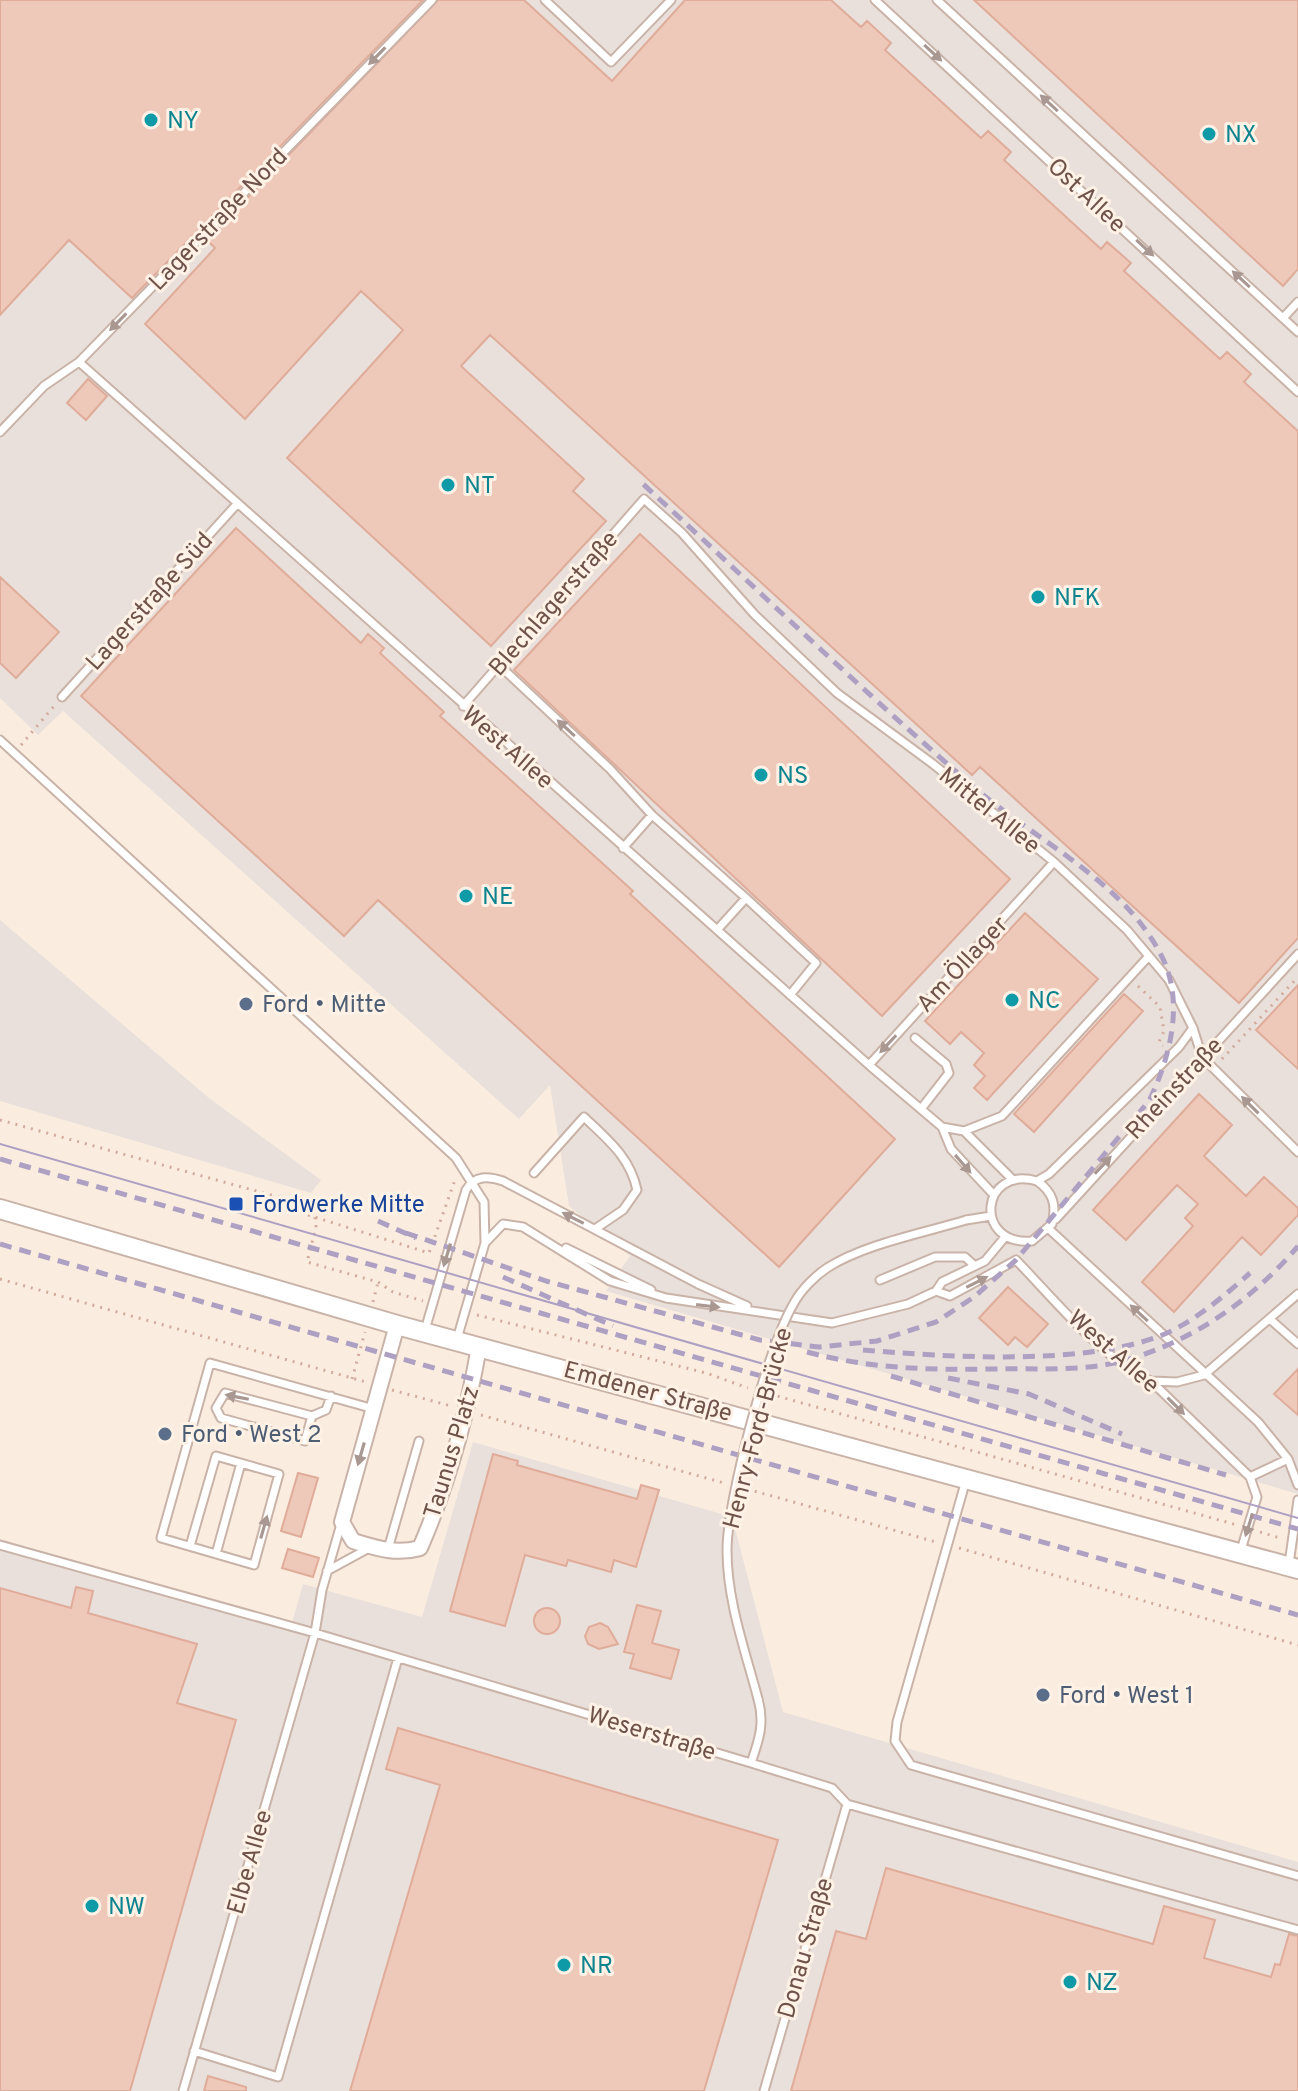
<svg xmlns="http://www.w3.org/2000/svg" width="1298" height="2091" font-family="Overpass,sans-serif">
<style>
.industrial{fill:#e9e0db}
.building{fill:#eec8b9;stroke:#e0ac9a;stroke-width:2}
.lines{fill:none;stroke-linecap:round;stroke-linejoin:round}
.service-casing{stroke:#c9b3a8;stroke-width:11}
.minor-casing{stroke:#c9b3a8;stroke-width:18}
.tertiary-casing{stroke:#c9b3a8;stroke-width:22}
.path{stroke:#d2ab9d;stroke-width:3;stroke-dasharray:2 6;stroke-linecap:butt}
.service{stroke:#fff;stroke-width:7}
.minor{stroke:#fff;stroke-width:14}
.tertiary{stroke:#fff;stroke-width:18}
.tram{stroke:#aea0c2;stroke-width:2}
.rail{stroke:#aea0c2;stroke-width:5;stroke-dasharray:12 8;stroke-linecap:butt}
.service-bridge-casing{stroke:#c9b3a8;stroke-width:11;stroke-linecap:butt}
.service-bridge{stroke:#fff;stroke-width:7}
.oneway{fill:#a99792}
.culture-dot{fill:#0f9aa8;stroke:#fef1e5;stroke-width:3}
.service-dot{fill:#5c6f8a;stroke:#fef1e5;stroke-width:3}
.transit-dot{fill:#1a4fb4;stroke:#fef1e5;stroke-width:3}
.labels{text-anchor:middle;stroke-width:6;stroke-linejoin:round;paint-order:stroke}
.culture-label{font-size:24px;fill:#0d838f;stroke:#fef1e5;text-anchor:start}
.street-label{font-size:24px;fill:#6f5249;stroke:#fef1e5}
.service-label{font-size:24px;fill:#4e5e75;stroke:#fef1e5;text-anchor:start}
.transit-label{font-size:24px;fill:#164399;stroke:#fef1e5;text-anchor:start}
</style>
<rect width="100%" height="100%" fill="#faede0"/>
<!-- industrial -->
<path class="industrial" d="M0 0H1298V1494L606 1291 630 1256 569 1206 550 1085 519 1119 63 711 38 735 0 698Z
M0 920 209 1098 321 1180 311 1193 0 1101Z
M473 1442 732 1517 783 1712 1298 1862V2091H0V1539L292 1623 303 1584 422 1617Z"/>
<!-- building -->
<path class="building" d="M0 0H423L132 298 69 240 0 315Z
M438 0H524L612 81 685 0H831L861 27 867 21 891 43 885 50 981 138 988 131 1011 152 1004 160 1101 249 1107 242 1131 263 1124 271 1220 359 1227 352 1251 374 1244 382 1298 431V938L1239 1003 980 767 972 775 490 335 461 366 584 479 573 491 606 521 491 646 287 458 403 330 361 291 245 419 145 324 215 248 207 240Z
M974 0H1298V269L1283 286Z
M88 379 107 396 86 420 67 403Z
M236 528 361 643 368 634 384 648 380 653 444 712 440 716 633 891 630 894 895 1139 779 1267 378 900 344 936 81 696Z
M640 534 1010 879 882 1016 514 670Z
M0 577 59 632 16 678 0 663Z
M1025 913 1098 979 987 1100 974 1088 985 1076 974 1065 984 1053 961 1032 950 1044 925 1021Z
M1298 985V1069L1256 1030Z
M1124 994 1143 1011 1034 1132 1014 1114Z
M1199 1094 1232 1125 1204 1156 1246 1196 1264 1177 1298 1208V1215L1261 1255 1242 1237 1174 1312 1142 1282 1193 1226 1185 1218 1198 1204 1177 1185 1126 1240 1093 1210Z
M1008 1287 1048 1324 1027 1347 1015 1337 1008 1345 979 1318Z
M1298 1369V1415L1274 1394Z
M493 1454 518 1461 517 1465 637 1499 641 1485 659 1490 636 1567 614 1560 611 1572 568 1560 566 1566 525 1555 505 1626 450 1611Z
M298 1473 318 1478 301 1537 281 1531Z
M288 1549 319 1558 313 1577 282 1568Z
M76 1587 93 1591 88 1613 197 1644 177 1703 236 1720 130 2091H0V1588L71 1608Z
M637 1605 661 1611 652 1643 679 1650 671 1679 630 1668 634 1654 624 1652Z
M534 1621a13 13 0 1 1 26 0a13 13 0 1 1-26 0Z
M600 1623 608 1627 618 1644 599 1649 588 1644 585 1636 589 1627Z
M398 1728 778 1840 704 2091H350L440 1785 386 1769Z
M886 1868 1153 1944 1164 1906 1215 1920 1204 1958 1271 1977 1275 1964 1280 1965 1289 1934 1298 1936V2091H791L836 1931 866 1939Z
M208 2076 246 2087V2091H204Z"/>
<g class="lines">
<!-- service casing -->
<g class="service-casing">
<path id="service" d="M545 0 611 62 671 0
M875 0 1298 392
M937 0 1298 332
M1283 318 1298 302
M79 362 869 1065 942 1127 964 1131 1012 1179
M0 432 44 386 79 362 432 0
M499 665 610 769 652 815
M62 697 237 504
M463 706 644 499 682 533 755 615 837 693 933 764 1054 862 1127 930 1169 980 1193 1028 1202 1057 1298 1152
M0 740 456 1158 484 1202 485 1243
M623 848 652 815 746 898
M717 930 746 898 816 963 790 995
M915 1038 946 1064 949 1073 921 1109
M869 1065 1054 862
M942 1127 951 1149 994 1195
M964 1131 1002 1116 1149 956
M534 1173 584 1117C608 1140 630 1157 637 1190L623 1210 595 1229
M1037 1181C1053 1192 1057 1205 1052 1224L1032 1241C973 1246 980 1165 1037 1181L1049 1174 1179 1047 1193 1028
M1056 1219 1298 954
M966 1220 991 1216
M1049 1229 1258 1422 1288 1459 1298 1485
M566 1248 651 1290
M1016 1260C1053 1298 1103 1360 1151 1381L1250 1477 1257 1497 1241 1550
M880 1280 935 1257H965L975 1266
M936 1291 950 1296 1016 1260
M1271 1320 1298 1344
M425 1330 466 1190C475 1175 488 1176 503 1181L698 1284 747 1306
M457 1339 485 1243 503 1224 523 1227 610 1281 666 1298 832 1323 908 1304 936 1291 942 1282 985 1261 1005 1237
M1151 1381 1177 1382 1204 1375 1298 1294
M312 1416 305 1441 221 1418 216 1408 225 1393 312 1416 326 1410 331 1396
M1250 1477 1288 1459
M966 1480 897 1722 895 1741 911 1765 1298 1876
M0 1545 315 1633 751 1763 832 1788 847 1804 1298 1930
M190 1546 216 1456 279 1474 254 1565 161 1538 210 1363 374 1409
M388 1549 419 1441
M216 1554 241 1463
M1289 1564 1298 1500
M327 1571 371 1547
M751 1763C759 1740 765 1723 758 1699
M194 2051 278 2077 398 1658
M183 2091 315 1633 322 1590 341 1524
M764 2091 847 1804"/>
</g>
<!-- minor casing -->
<g class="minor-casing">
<path id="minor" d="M397 1325 342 1522 353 1541C376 1548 396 1555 420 1548 447 1486 467 1415 479 1347"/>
</g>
<!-- tertiary casing -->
<g class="tertiary-casing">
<path id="tertiary" d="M0 1209 397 1325 1298 1569"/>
</g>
<!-- path -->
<path class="path" d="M21 745 55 705
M1138 986 1160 1007 1164 1031 1159 1042 1163 1046
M1222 1059 1298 977
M0 1120 314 1207 316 1227 307 1262 378 1282 393 1292 423 1301
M308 1215 429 1253 456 1177
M0 1279 366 1382
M373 1302 378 1282
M477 1315 706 1373 748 1388
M352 1379 365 1332
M392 1390 451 1406
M770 1394 1237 1525
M481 1415 724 1483
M747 1489 936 1542
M1260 1532 1283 1539
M959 1548 1298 1645"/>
<!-- service -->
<use href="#service" class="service"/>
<!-- minor -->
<use href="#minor" class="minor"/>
<!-- tertiary -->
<use href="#tertiary" class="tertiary"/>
<!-- tram -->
<path class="tram" d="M0 1144 1298 1518"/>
<!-- rail -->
<path class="rail" d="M0 1159 1298 1529
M378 1221 416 1238
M406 1233 546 1281 760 1340 819 1347 877 1341 936 1322 974 1297 1016 1260 1149 1101C1169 1060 1184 1006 1164 961 1127 882 1037 842 974 787 861 690 753 585 643 484
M0 1244 1298 1615
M503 1277 613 1326
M863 1350C949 1357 1080 1366 1160 1336 1193 1323 1224 1296 1250 1273
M807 1352C871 1369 928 1370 994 1369 1036 1368 1082 1372 1122 1361 1190 1343 1253 1300 1298 1246
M891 1376 1226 1475
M948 1378 1029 1394 1122 1434"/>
<!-- service-bridge casing -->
<g class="service-bridge-casing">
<path id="service-bridge" d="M758 1699C745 1650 727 1601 727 1550 727 1500 768 1346 794 1303 801 1290 815 1276 827 1268 864 1244 924 1233 966 1220"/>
</g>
<!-- service-bridge -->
<use href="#service-bridge" class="service-bridge"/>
</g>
<!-- one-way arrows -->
<defs><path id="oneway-solid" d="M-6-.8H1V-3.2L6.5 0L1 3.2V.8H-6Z" transform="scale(2)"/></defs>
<g class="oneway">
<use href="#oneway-solid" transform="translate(933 53) rotate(43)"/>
<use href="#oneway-solid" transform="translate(377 56) rotate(134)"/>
<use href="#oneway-solid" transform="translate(1049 103) rotate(-137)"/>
<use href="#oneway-solid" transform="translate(1145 248) rotate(43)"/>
<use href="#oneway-solid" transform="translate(1241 279) rotate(-137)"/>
<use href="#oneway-solid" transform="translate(118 322) rotate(134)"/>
<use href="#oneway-solid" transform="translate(566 728) rotate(-137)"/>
<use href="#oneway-solid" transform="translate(888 1044) rotate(133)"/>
<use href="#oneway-solid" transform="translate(1250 1105) rotate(-135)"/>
<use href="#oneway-solid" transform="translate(963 1164) rotate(49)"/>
<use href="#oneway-solid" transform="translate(1103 1165) rotate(-47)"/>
<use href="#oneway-solid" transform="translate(573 1218) rotate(-153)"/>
<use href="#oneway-solid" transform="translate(447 1255) rotate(107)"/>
<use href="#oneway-solid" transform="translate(977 1282) rotate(-27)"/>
<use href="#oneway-solid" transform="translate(708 1306) rotate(7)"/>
<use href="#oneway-solid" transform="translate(1139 1313) rotate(-137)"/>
<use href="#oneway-solid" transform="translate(237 1397) rotate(-169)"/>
<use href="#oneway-solid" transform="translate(1176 1406) rotate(45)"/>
<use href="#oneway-solid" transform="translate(361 1454) rotate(106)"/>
<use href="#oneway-solid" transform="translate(1249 1525) rotate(108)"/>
<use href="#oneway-solid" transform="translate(264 1527) rotate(-74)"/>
</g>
<!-- markers -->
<g class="culture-dot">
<circle cx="151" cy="120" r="8"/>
<circle cx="1209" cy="134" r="8"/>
<circle cx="448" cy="485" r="8"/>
<circle cx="1038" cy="597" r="8"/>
<circle cx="761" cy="775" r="8"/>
<circle cx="466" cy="896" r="8"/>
<circle cx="1012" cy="1000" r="8"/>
<circle cx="92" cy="1906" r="8"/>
<circle cx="564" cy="1965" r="8"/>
<circle cx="1070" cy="1982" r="8"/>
</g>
<g class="service-dot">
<circle cx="246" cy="1004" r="8"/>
<circle cx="165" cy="1434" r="8"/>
<circle cx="1043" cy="1695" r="8"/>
</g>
<rect class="transit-dot" x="228" y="1196" width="16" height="16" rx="4"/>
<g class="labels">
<!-- culture labels -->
<g class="culture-label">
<text x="167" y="128">NY</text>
<text x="1225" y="142">NX</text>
<text x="464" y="493">NT</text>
<text x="1054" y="605">NFK</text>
<text x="777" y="783">NS</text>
<text x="482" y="904">NE</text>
<text x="1028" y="1008">NC</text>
<text x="108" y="1914">NW</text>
<text x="580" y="1973">NR</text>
<text x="1086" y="1990">NZ</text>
</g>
<!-- street labels -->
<g class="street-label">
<text transform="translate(1087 195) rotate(43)" y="8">Ost Allee</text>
<text transform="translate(218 219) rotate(-46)" y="8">Lagerstraße Nord</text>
<text transform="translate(149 601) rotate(-48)" y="8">Lagerstraße Süd</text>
<text transform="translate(553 603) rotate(-49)" y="8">Blechlagerstraße</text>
<text transform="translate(508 747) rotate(41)" y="8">West Allee</text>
<text transform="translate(990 810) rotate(39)" y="8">Mittel Allee</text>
<text transform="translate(962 964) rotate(-47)" y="8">Am Öllager</text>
<text transform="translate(1174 1088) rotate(-47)" y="8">Rheinstraße</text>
<text transform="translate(1114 1351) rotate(41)" y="8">West Allee</text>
<text transform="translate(648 1391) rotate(15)" y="8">Emdener Straße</text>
<text transform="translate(757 1428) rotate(-75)" y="8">Henry-Ford-Brücke</text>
<text transform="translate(451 1452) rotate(-73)" y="8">Taunus Platz</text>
<text transform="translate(652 1733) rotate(17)" y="8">Weserstraße</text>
<text transform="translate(249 1862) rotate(-74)" y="8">Elbe Allee</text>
<text transform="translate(805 1948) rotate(-74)" y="8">Donau Straße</text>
</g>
<!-- service labels -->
<g class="service-label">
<text x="262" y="1012">Ford • Mitte</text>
<text x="181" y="1442">Ford • West 2</text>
<text x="1059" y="1703">Ford • West 1</text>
</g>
<!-- transit labels -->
<g class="transit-label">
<text x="252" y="1212">Fordwerke Mitte</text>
</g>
</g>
</svg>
